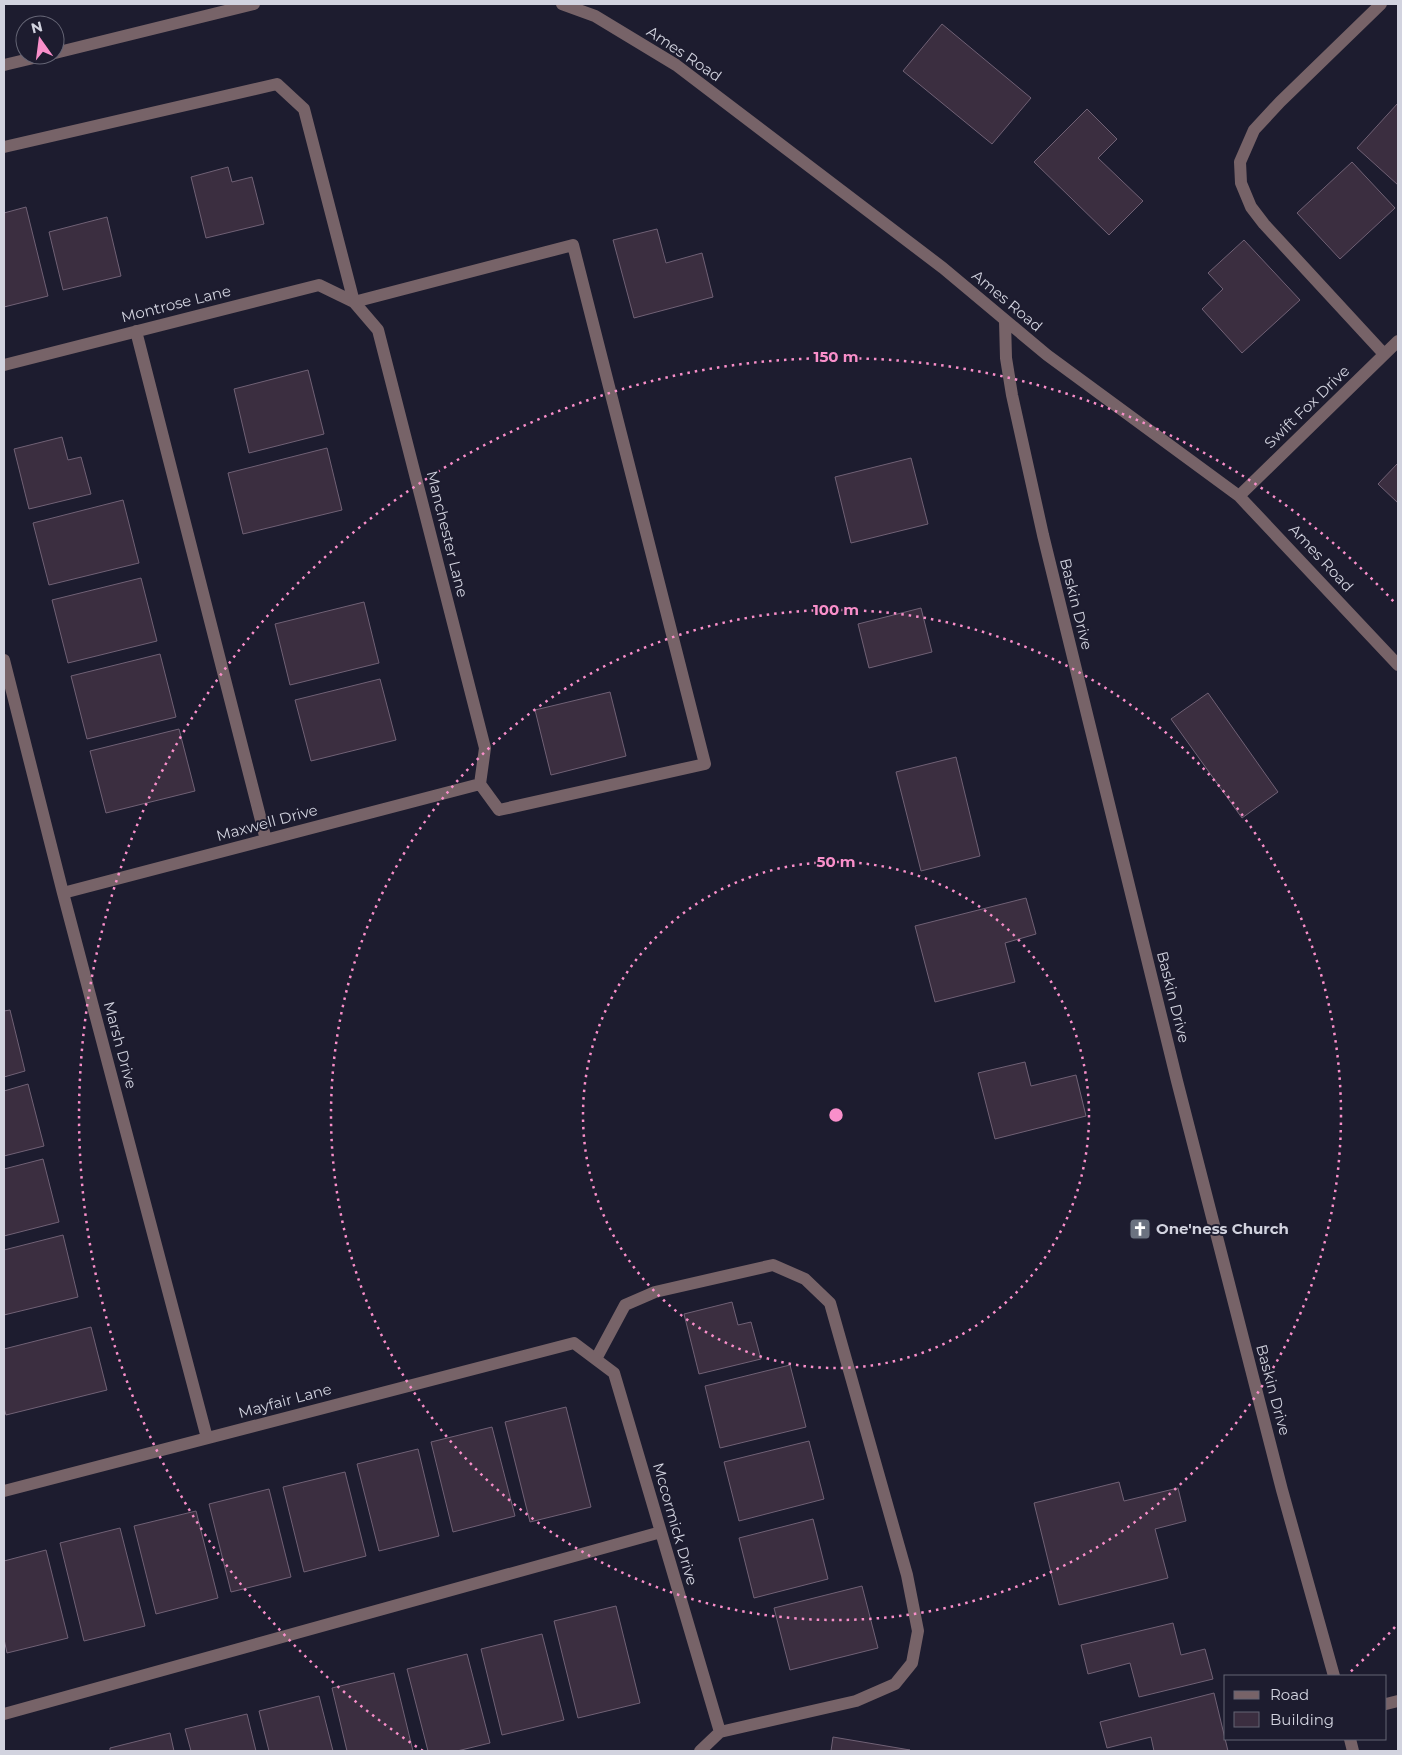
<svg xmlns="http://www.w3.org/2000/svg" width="1402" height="1755" font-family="Montserrat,sans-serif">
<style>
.building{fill:#3b2e40;stroke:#706175}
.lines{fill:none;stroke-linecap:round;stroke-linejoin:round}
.minor{stroke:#776368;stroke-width:12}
.ring{fill:none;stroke:#f98fca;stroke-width:2.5;stroke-dasharray:2.5 5}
.labels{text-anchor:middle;stroke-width:4;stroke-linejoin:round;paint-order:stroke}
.street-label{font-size:15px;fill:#d2d3df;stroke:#1d1c2f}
.poi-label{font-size:15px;font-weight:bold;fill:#d2d3df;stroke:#1d1c2f;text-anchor:start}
.centre{fill:#f98fca;stroke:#1d1c2f;stroke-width:2.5}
.ring-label{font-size:15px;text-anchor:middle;font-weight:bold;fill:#f98fca;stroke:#1d1c2f;stroke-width:4;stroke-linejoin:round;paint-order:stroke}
</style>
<rect width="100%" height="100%" fill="#1d1c2f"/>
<!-- building -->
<path class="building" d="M942 24 1031 98 992 144 903 71Z
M1398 103V185L1357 148Z
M1087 109 1117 139 1098 158 1143 201 1109 235 1034 162Z
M1352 162 1395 208 1340 259 1297 213Z
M228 167 232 182 252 177 264 224 206 238 191 177Z
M26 207 48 296 4 307V213Z
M107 217 121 276 63 290 49 232Z
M657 229 666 263 702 253 713 297 634 318 613 240Z
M1244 240 1300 300 1242 353 1202 309 1223 289 1208 273Z
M308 370 324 434 249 453 234 389Z
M62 437 68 460 81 457 91 494 29 509 14 449Z
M327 448 342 510 243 534 228 473Z
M911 458 928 524 851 543 835 477Z
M1398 463V503L1378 484Z
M123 500 139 563 49 585 33 523Z
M141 578 157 641 68 663 52 600Z
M364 602 379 663 290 685 275 624Z
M921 608 932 652 869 668 858 624Z
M160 654 176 717 87 739 71 676Z
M380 679 396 740 311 761 295 700Z
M610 692 626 756 551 775 535 710Z
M1208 693 1278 792 1242 818 1171 719Z
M179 729 195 791 106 813 90 751Z
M956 757 980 856 921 871 896 772Z
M1026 898 1036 934 1005 943 1015 982 935 1002 915 926Z
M10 1010 25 1071 4 1077V1011Z
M1025 1062 1031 1086 1076 1075 1086 1116 995 1139 978 1073Z
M28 1084 44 1146 4 1156V1091Z
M43 1159 59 1222 4 1236V1169Z
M63 1235 78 1297 4 1315V1250Z
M732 1302 738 1325 751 1322 761 1359 699 1374 684 1314Z
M91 1327 107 1390 6 1415 4 1408V1349Z
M790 1365 806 1427 720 1448 705 1386Z
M566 1407 591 1507 530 1522 505 1422Z
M492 1427 515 1516 453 1532 431 1442Z
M809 1441 824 1499 739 1521 724 1462Z
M418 1449 439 1536 379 1551 357 1464Z
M345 1472 366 1556 304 1572 283 1487Z
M1119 1482 1124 1501 1178 1488 1186 1521 1155 1529 1168 1578 1059 1605 1034 1503Z
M269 1489 291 1577 231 1592 209 1504Z
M196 1511 218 1598 156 1614 134 1526Z
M813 1519 828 1579 754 1598 739 1538Z
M120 1528 145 1626 84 1641 60 1543Z
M46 1550 68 1638 7 1653 4 1639V1561Z
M862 1586 878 1648 790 1670 774 1608Z
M616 1606 640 1703 578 1718 554 1621Z
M1173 1623 1181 1655 1205 1649 1213 1679 1139 1697 1130 1663 1088 1674 1081 1645Z
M542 1634 564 1720 502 1735 481 1649Z
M467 1654 490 1743 457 1751H428L407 1669Z
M394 1673 413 1751H347L332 1688Z
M1214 1693 1228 1751H1154L1151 1737 1107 1748 1100 1722Z
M319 1696 333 1751H269L259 1711Z
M247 1714 256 1751H191L185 1729Z
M170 1733 174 1751H110V1748Z
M833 1737 910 1750 831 1751Z"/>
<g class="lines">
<!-- minor -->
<path class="minor" d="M562 4 595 16 676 65 943 268 1047 355 1239 496 1398 665
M1381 4 1280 102 1254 130 1240 162 1241 183 1251 207 1264 224 1384 354
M55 53 254 4
M4 65 46 55
M4 147 277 84 304 109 354 302
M354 302 573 245 705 764 499 810 480 784
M1005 321 1006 358 1012 395 1043 535 1177 1081 1282 1490 1334 1676
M136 331 266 840
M4 365 319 285 354 302 378 330 485 748 480 784
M1239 496 1398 341
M4 660 63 893 207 1438
M63 893 480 784
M596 1359 625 1305 655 1292 773 1265 805 1279 830 1303 907 1575 918 1631 912 1663 895 1684 856 1701 720 1732
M4 1491 574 1343 614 1373 720 1732
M1386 1704 1398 1701
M4 1714 661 1532
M1350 1739 1353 1751
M700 1751 720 1732"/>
</g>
<!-- distance rings -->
<g class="ring">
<circle cx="836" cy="1115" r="253"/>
<circle cx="836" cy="1115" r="505"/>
<path d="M1395 1627A758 758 0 0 1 1348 1674M423 1751A758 758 0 1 1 1395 603"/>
</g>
<!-- icons -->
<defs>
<g id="church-square" transform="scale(1.125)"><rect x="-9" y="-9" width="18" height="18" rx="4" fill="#6b7280" stroke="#1d1c2f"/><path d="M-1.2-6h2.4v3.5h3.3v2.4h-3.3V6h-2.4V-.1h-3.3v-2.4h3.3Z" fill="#fff"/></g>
</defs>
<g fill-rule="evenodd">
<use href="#church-square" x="1140" y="1229"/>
</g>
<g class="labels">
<!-- street labels -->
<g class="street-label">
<text transform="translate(684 54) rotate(34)" y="5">Ames Road</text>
<text transform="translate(1007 301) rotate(40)" y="5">Ames Road</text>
<text transform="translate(176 304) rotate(-14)" y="5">Montrose Lane</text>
<text transform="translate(1307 407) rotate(-44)" y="5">Swift Fox Drive</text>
<text transform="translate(447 534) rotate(76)" y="5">Manchester Lane</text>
<text transform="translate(1321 558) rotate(47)" y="5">Ames Road</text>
<text transform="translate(1076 604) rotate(76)" y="5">Baskin Drive</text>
<text transform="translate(267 823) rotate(-15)" y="5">Maxwell Drive</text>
<text transform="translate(1173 997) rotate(76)" y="5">Baskin Drive</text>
<text transform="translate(120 1045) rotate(75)" y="5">Marsh Drive</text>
<text transform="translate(1273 1390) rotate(75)" y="5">Baskin Drive</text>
<text transform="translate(285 1401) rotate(-15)" y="5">Mayfair Lane</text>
<text transform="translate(675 1524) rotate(74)" y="5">Mccormick Drive</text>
</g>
<!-- poi labels -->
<g class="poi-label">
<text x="1156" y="1234">One'ness Church</text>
</g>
</g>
<circle cx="836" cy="1115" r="8" class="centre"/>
<g class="ring-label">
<text x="836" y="362">150 m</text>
<text x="836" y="615">100 m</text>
<text x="836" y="867">50 m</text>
</g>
<!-- border -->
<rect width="1402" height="1755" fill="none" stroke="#d2d3df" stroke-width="10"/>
<!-- legend -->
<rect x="1224" y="1675" width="162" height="65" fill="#1d1c2f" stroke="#656575"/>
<rect x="1234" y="1691" width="25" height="8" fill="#776368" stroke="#656575"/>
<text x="1270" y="1700" font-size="15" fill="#d2d3df">Road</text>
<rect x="1234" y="1712" width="25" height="15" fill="#3b2e40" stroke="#656575"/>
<text x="1270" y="1725" font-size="15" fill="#d2d3df">Building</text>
<!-- north arrow -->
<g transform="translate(40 40) rotate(346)"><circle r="24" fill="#1d1c2f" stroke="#656575"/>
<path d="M0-4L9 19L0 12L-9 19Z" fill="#f98fca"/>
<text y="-8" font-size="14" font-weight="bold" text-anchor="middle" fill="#d2d3df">N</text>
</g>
</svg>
